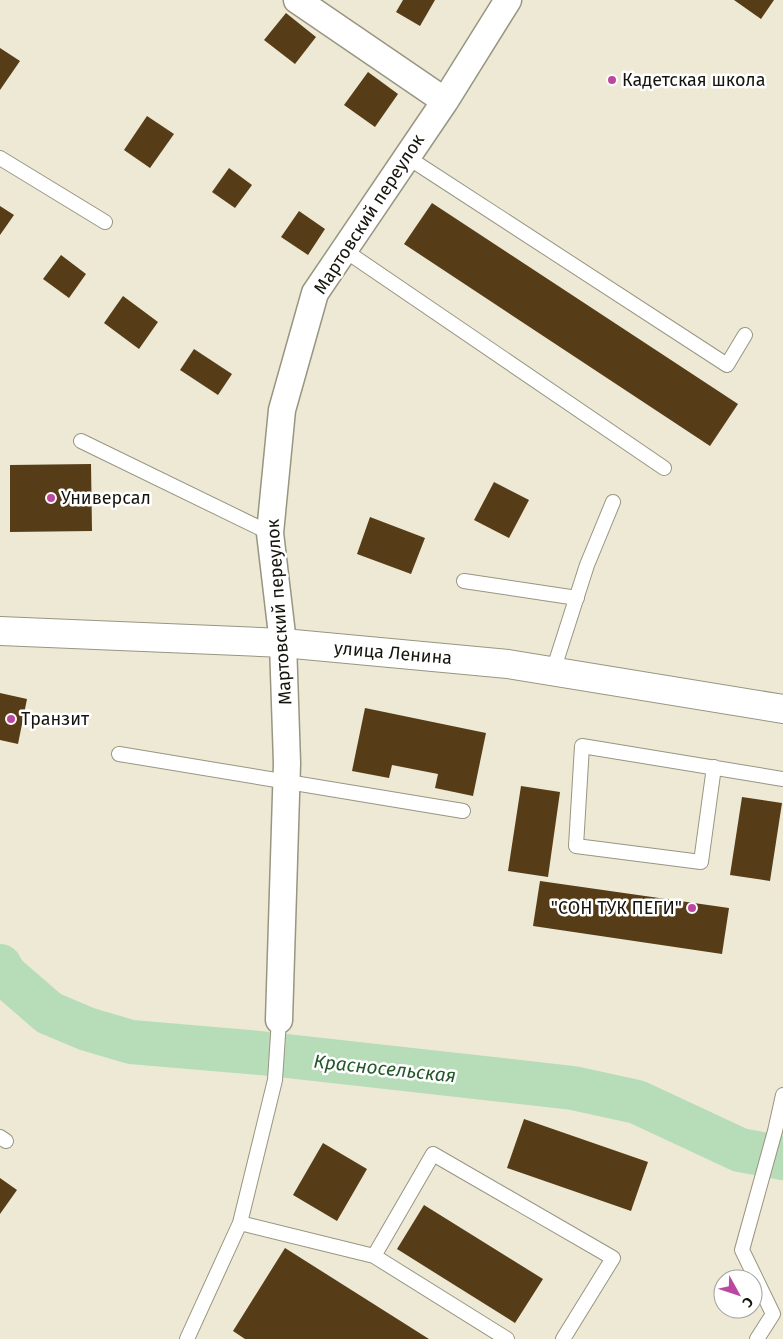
<svg xmlns="http://www.w3.org/2000/svg" width="783" height="1339" font-family="'Fira Sans',sans-serif">
<style>
.lines{fill:none;stroke-linecap:round;stroke-linejoin:round}
.river{stroke:#b6dcb8;stroke-width:44}
.building{fill:#573d17}
.lane-casing{stroke:#989581;stroke-width:16}
.street-casing{stroke:#989581;stroke-width:29}
.primary-casing{stroke:#989581;stroke-width:30}
.lane{stroke:#fff;stroke-width:14}
.street{stroke:#fff;stroke-width:26}
.primary{stroke:#fff;stroke-width:28}
.poi-dot{fill:#bc479f;stroke:#fff;stroke-width:2}
.labels{text-anchor:middle;stroke-width:5;stroke-linejoin:round;paint-order:stroke}
.poi-label{font-size:18px;fill:#16150d;stroke:#fff;text-anchor:start}
.street-label{font-size:18px;fill:#16150d;stroke:#fff}
.water-label{font-size:19px;font-style:italic;fill:#22582a;stroke:#fff}
</style>
<rect width="100%" height="100%" fill="#ede9d4"/>
<g class="lines">
<!-- river -->
<path class="river" d="M0 966 5 975 49 1013 87 1029 131 1042 260 1053 573 1088 637 1102 740 1150 783 1158"/>
</g>
<!-- building -->
<path class="building" d="M403 0H435L420 26 396 12Z
M734 0H774L761 19Z
M286 13 316 37 295 64 264 40Z
M0 48 20 61 0 90Z
M368 72 398 94 375 127 344 105Z
M147 116 174 134 150 168 124 150Z
M229 168 252 185 235 208 212 192Z
M432 203 738 404 710 446 404 244Z
M0 206 14 215 0 235Z
M299 211 325 229 308 255 281 237Z
M61 255 86 274 69 298 43 279Z
M123 296 158 322 139 349 104 323Z
M194 349 232 374 218 395 180 370Z
M91 464 92 531 10 532V465Z
M494 482 529 500 509 538 474 520Z
M370 517 425 538 411 574 357 554Z
M0 693 27 699 18 744 0 740Z
M365 708 486 733 473 796 435 788 438 774 392 765 389 778 352 771Z
M521 786 560 792 548 877 508 871Z
M742 797 782 803 770 881 730 875Z
M540 881 729 908 722 954 533 926Z
M524 1119 648 1162 631 1211 507 1168Z
M323 1143 367 1169 337 1221 293 1195Z
M0 1178 17 1190 0 1214Z
M424 1205 543 1279 515 1323 397 1249Z
M285 1248 429 1339H245L233 1331Z"/>
<g class="lines">
<!-- lane casing -->
<g class="lane-casing">
<path id="lane" d="M407 157 727 365 745 335
M0 158 105 222
M344 250 664 468
M81 441 270 533
M464 581 577 598
M553 671 587 565 613 502
M119 754 463 811
M714 767 701 862 576 846 582 746 783 779
M0 1137 6 1141
M240 1223 374 1256 507 1339
M374 1256 433 1154 613 1258 563 1339
M187 1339 240 1223 275 1080 279 1020
M757 1339 773 1314 742 1250 775 1131 783 1095"/>
</g>
<!-- street casing -->
<g class="street-casing">
<path id="street" d="M297 0 445 101
M279 1020 287 763 283 643 270 533 282 410 315 293 445 101 508 0"/>
</g>
<!-- primary casing -->
<g class="primary-casing">
<path id="primary" d="M0 631 283 643 508 664 783 709"/>
</g>
<!-- lane -->
<use href="#lane" class="lane"/>
<!-- street -->
<use href="#street" class="street"/>
<!-- primary -->
<use href="#primary" class="primary"/>
</g>
<!-- markers -->
<g class="poi-dot">
<circle cx="612" cy="80" r="5"/>
<circle cx="51" cy="498" r="5"/>
<circle cx="11" cy="719" r="5"/>
<circle cx="692" cy="908" r="5"/>
</g>
<g class="labels">
<!-- poi labels -->
<g class="poi-label">
<text x="622" y="86">Кадетская школа</text>
<text x="61" y="504">Универсал</text>
<text x="21" y="725">Транзит</text>
<text x="682" y="914" text-anchor="end">"СОН ТУК ПЕГИ"</text>
</g>
<!-- street labels -->
<g class="street-label">
<text transform="translate(369 214) rotate(-57)" y="6">Мартовский переулок</text>
<text transform="translate(279 612) rotate(-94)" y="6">Мартовский переулок</text>
<text transform="translate(393 653) rotate(5)" y="6">улица Ленина</text>
</g>
<!-- water labels -->
<g class="water-label">
<text transform="translate(385 1068) rotate(6)" y="7">Красносельская</text>
</g>
</g>
<!-- north arrow -->
<g transform="translate(738 1294) rotate(130)"><circle r="24" fill="#ffffff" stroke="#a2a19e"/>
<path d="M0-4L9 19L0 12L-9 19Z" fill="#bc479f"/>
<text y="-8" font-size="14" font-weight="bold" text-anchor="middle" fill="#16150d">С</text>
</g>
</svg>
